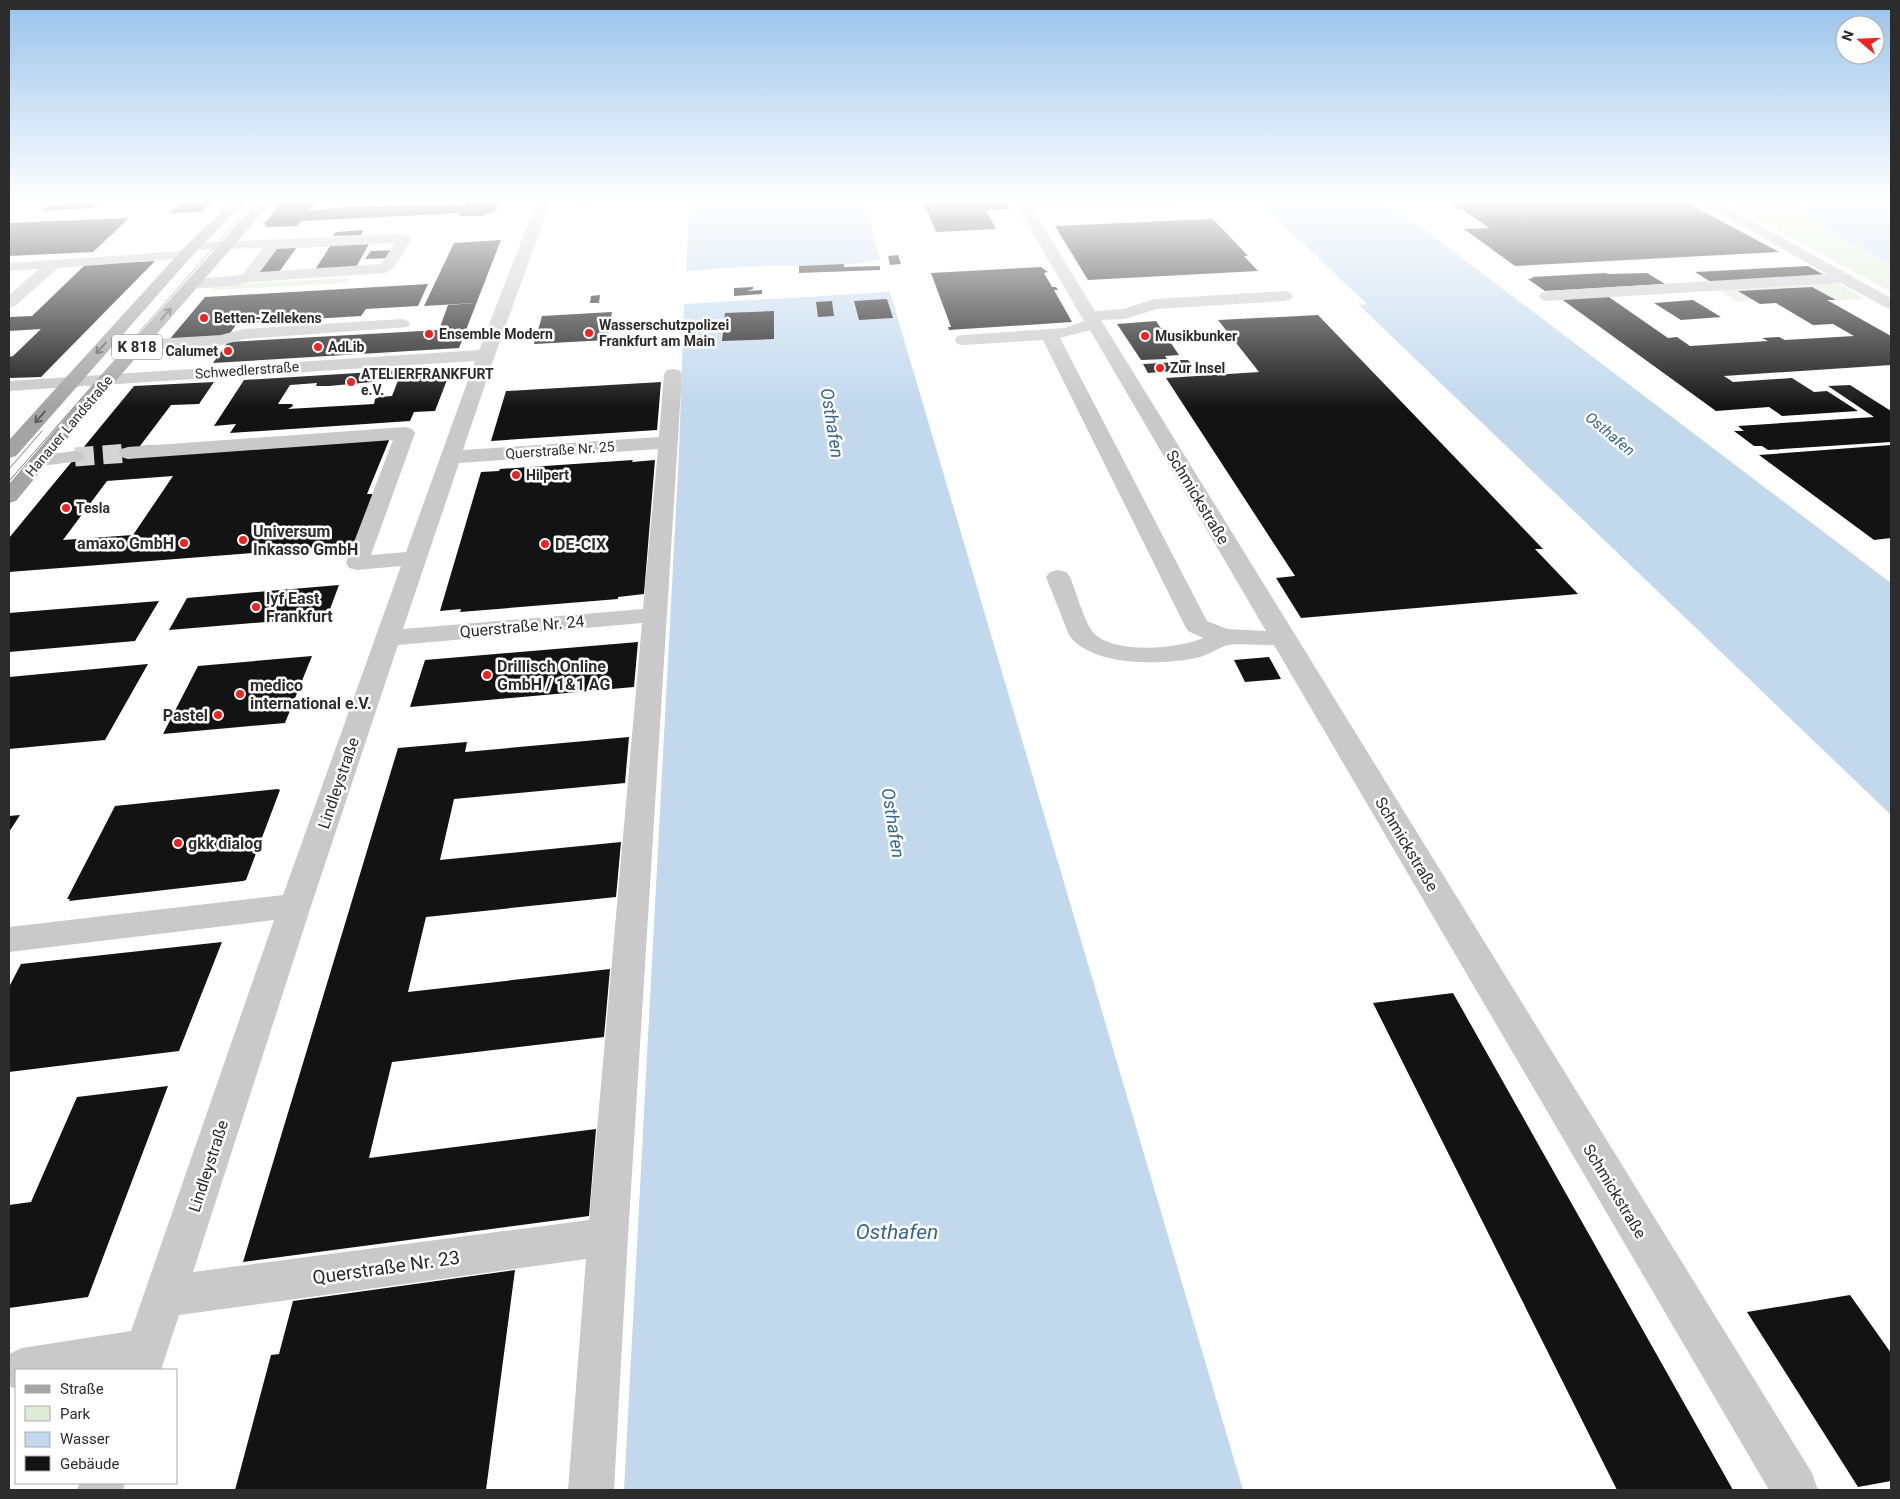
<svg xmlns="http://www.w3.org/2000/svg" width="1900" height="1499" font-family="Roboto,sans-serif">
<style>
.green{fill:#e0ebd7}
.water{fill:#c1d8ed}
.building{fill:#131313;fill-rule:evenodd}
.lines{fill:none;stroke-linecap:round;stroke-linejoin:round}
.minor-tunnel{stroke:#d5d5d5;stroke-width:19;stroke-dasharray:19 9;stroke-linecap:butt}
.minor{fill:#c9c9c9;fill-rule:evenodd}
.major{fill:#a4a4a4;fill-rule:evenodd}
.tram{stroke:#818181;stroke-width:1}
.oneway{stroke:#5c5c5c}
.poi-dot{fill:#f02320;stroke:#fff;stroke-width:2}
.labels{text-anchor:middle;stroke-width:5;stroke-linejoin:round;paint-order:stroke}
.far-poi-label{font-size:14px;font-weight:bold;fill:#2c2c2c;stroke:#fff;text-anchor:start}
.far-street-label{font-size:14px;fill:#2c2c2c;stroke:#fff}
.shield{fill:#fff;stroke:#6b6b6b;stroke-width:1}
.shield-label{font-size:15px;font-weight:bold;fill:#2c2c2c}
.far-water-label{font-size:15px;font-style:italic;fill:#356592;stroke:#fff}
.street-label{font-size:16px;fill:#2c2c2c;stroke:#fff}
.poi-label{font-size:16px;font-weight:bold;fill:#2c2c2c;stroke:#fff;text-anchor:start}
.water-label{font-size:18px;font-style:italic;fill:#356592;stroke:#fff}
.near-street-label{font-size:19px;fill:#2c2c2c;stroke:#fff}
.near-water-label{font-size:21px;font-style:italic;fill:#356592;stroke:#fff}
</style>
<rect width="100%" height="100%" fill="#fff"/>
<!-- green -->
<path class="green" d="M1718 198H1778L1803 206 1808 218 1891 264V292Z
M348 278 345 283 213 290 217 285Z
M1835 282 1866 299 1836 300 1812 287 1739 291 1753 300 1736 301 1721 292 1720 288Z"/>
<!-- water -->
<path class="water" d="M690 198H864L880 259C844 268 806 265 770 266 742 266 714 269 686 271Z
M1255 198H1383L1891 583V815L1359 305 1367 304Z
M1778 198H1891V264L1808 218 1804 214 1805 209 1803 206Z
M890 292 1243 1490H624L679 453 684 304Z"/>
<!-- building -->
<path class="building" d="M215 198 201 212 170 213 184 199Z
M285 198H318L308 211 345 207 465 204 468 198H501L496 211 483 216H459L461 213 301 221 297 226 265 227 267 224H264Z
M576 198H633L632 200 574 203Z
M986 198H1004L1010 209 986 210 996 229 936 232 924 203 987 200Z
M1573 198H1678L1779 252 1515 266 1464 229 1489 228 1462 209H1457L1452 205H1456L1454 203Z
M101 202 93 208 42 211 50 204Z
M129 218 93 252 9 256V223Z
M1213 219 1248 256H1244L1258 271 1088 280 1055 226Z
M363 230 361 235 333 236 336 232Z
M501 240 459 348 213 363 228 342 439 330 448 305 475 303 424 306 454 243Z
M369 244 356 267 315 270 330 246Z
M297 247 279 272 258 273 277 248Z
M396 250 392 258 365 259 371 251Z
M898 255 901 264 890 265 888 256Z
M155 261 41 377 9 378V357L13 356 41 329 9 331V317L32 316 85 265Z
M844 264V267L880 266V270L799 273V266Z
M1808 266 1824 275 1711 282 1695 272Z
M1041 267 1048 272 1044 273 1052 287H1056L1058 290H1054L1072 322 949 330 948 327H951L931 273Z
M1605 273 1608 274 1647 273 1665 284 1545 291 1528 279 1534 278 1531 277Z
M428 284 418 306 366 309 361 316 247 323 253 315 243 316 227 337 169 340 205 297Z
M753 287V289L747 291 762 290V294L734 296V288Z
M1812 287 1836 300H1827L1891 336V365L1724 376 1733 382 1792 378 1814 392 1827 391 1858 411 1782 416 1769 407 1716 411 1560 298 1606 295 1668 338 1677 337 1690 346 1768 341 1762 338 1779 337 1785 340 1854 336 1833 324 1813 325 1776 303 1760 304 1738 291Z
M600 295 599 303H590L591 296Z
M887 299 893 318 859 320 854 301Z
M1693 300 1721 317 1681 320 1654 303Z
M832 301 834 316 818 317 816 302Z
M774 311V339L722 341 725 313Z
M612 312 607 340 534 344 542 316Z
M1318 315 1543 549H1535L1578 594 1301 618 1276 578 1295 576 1166 378 1259 372 1218 320Z
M1156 321 1179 355 1165 356 1167 359 1141 360 1117 324Z
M1177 360H1188L1192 365H1183L1187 370 1148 373 1143 364 1178 362Z
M452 367 435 411 414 412 410 421 230 433 236 424 214 426 244 380ZM399 378 392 396 379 397 375 399 374 404 288 409 293 406 292 404H278L290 385 317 383 316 386H329L372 382 374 379Z
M214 382 199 404 171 405 140 446 390 438 367 494H375L354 545 9 572V538L134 386ZM173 476 133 535 63 540 107 481Z
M661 382 657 430 491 441 506 391Z
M1850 385 1891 411V442L1768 450 1762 446H1754L1734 431H1744L1738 426 1874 417 1828 386Z
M1891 445V538L1874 540 1759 455Z
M633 460 632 462 655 460 644 594 618 597V599L460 612 461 609 440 611 481 472 499 471 500 469Z
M339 585 327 617 169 630 187 598Z
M159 601 135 641 9 652V613Z
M638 642 634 687 410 707 425 660Z
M312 656 285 723 163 734 198 666Z
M1269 657 1281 679 1245 682 1234 660Z
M148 664 105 740 9 749V677Z
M629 737 625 783 454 799 440 860 621 842 616 897 426 917 408 992 610 969 604 1037 392 1062 369 1158 596 1129 589 1216 243 1262 398 748 467 742 465 752Z
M278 789 280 790 246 880 243 881 69 901 70 899H67L115 806Z
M20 815 9 832V816Z
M222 942 179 1051 9 1072V987L21 964Z
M1453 993 1733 1490H1617L1373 1003Z
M168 1086 88 1297 9 1308V1205L31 1202 77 1097Z
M515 1270 486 1490H235L271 1355 279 1354 293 1301Z
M1850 1295 1891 1353V1481L1858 1487 1747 1312Z"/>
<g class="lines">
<!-- minor-tunnel -->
<path class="minor-tunnel" d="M75 457 128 453"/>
<!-- minor -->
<path class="minor" d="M538 198H552L495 355 463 450 659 437 664 374 667 370 673 369 679 370 682 374 628 1237 614 1490H568L586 1259 179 1315 161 1370H16V1389L9 1386V1354L22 1348 131 1331 274 920 9 952V927L283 895 401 566 357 570 349 568 346 563 393 440 128 459 121 457 118 453 121 449 128 447 405 427 412 429 415 433 371 555 406 552 475 361 9 391V381L479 350ZM658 449 643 609 403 629 459 463ZM642 623 589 1220 193 1272 311 906 398 645Z
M1012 198H1026L1027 200 1196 198 1198 200 1196 203 1191 204 1032 208 1095 311 1123 309 1155 299 1285 291 1291 293 1293 296 1291 299 1285 301 1157 309 1125 319 1101 320 1812 1473 1818 1490H1769L1274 645C1263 646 1237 643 1228 645 1217 648 1207 656 1196 658 1162 665 1091 667 1069 635L1046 577 1050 572 1058 570 1066 572 1070 577C1075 589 1085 622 1092 631 1110 655 1179 649 1203 638L1188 631 1185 626 1043 340 963 345 957 344 955 340 957 336 963 335 1064 328 1084 321ZM1090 330 1266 631 1227 629 1207 621 1060 338Z
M1693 198H1710L1891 298V309L1885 307 1841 283 1547 301 1541 299 1539 296 1541 293 1547 291 1827 274Z
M400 234 409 237 411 240 393 269 385 273 249 282 233 286 192 289 187 287 184 284 187 281 192 279 233 276 243 274 263 248 188 250 186 247 188 244 193 243ZM395 243 381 264 260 272 277 249Z
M185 251 190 252 192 255 190 258 58 268 15 306 9 308V295L39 269 9 271V263Z
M402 319 408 321 410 324 408 327 244 339 222 345 139 350 133 349 130 345 133 341 139 340 221 335 243 329Z
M75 451 82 453 85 457 82 461 40 466 33 464 30 460 33 456Z
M79 1483H125L123 1490H77Z"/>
<!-- major -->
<path class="major" d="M235 198H249L190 258 16 456 9 458V440L180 252Z
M261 198H275L100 399 16 501 9 503V484L88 391Z"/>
<!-- tram -->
<path class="tram" d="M9 469 42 431
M9 481 257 198"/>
</g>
<!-- one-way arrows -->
<defs><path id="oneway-shaft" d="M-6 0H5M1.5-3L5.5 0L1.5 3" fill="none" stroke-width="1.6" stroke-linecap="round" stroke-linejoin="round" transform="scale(1.25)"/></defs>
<g class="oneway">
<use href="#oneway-shaft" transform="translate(166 314) rotate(-49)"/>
<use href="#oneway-shaft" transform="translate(101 348) rotate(132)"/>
<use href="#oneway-shaft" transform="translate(40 417) rotate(131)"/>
</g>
<!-- sky -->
<linearGradient id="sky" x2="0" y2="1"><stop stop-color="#98c2ea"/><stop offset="0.49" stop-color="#fff"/><stop offset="1" stop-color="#fff" stop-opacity="0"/></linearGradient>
<rect width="1900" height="408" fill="url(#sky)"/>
<!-- markers -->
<g class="poi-dot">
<circle cx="204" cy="318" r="5"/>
<circle cx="589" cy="333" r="5"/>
<circle cx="429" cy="334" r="5"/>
<circle cx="1145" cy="336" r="5"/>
<circle cx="318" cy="347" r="5"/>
<circle cx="228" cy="351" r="5"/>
<circle cx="1160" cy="368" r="5"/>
<circle cx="351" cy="382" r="5"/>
<circle cx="516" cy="475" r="5"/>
<circle cx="66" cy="508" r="5"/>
<circle cx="243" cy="540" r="5"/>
<circle cx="184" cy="543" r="5"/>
<circle cx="545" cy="544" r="5"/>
<circle cx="256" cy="607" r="5"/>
<circle cx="487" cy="675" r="5"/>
<circle cx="240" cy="694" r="5"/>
<circle cx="218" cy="715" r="5"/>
<circle cx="178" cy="843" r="5"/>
</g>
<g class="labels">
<!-- far-poi labels -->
<g class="far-poi-label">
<text x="214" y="323">Betten-Zellekens</text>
<text x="599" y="330">Wasserschutzpolizei<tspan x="599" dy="16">Frankfurt am Main</tspan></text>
<text x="439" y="339">Ensemble Modern</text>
<text x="1155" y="341">Musikbunker</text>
<text x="328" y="352">AdLib</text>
<text x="218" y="356" text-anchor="end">Calumet</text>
<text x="1170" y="373">Zur Insel</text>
<text x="361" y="379">ATELIERFRANKFURT<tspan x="361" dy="16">e.V.</tspan></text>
<text x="526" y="480">Hilpert</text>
<text x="76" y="513">Tesla</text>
</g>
<!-- far-street labels -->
<g class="far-street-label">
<text transform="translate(247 370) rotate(-4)" y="5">Schwedlerstraße</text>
<text transform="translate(69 426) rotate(-50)" y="5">Hanauer Landstraße</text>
<text transform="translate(560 450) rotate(-4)" y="5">Querstraße Nr. 25</text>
</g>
<!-- shield labels -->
<rect class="shield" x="112" y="334.5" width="50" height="25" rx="4"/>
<g class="shield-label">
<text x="137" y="352">K 818</text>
</g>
<!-- far-water labels -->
<g class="far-water-label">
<text transform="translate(1610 434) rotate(40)" y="5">Osthafen</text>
</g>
<!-- street labels -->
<g class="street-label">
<text transform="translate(1198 497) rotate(59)" y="6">Schmickstraße</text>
<text transform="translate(522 626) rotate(-5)" y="6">Querstraße Nr. 24</text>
<text transform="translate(338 783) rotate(-71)" y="6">Lindleystraße</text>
<text transform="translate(1407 844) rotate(59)" y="6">Schmickstraße</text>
<text transform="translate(208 1166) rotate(-72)" y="6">Lindleystraße</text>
<text transform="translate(1615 1191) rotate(59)" y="6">Schmickstraße</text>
</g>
<!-- poi labels -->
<g class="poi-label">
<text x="253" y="537">Universum<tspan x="253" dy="18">Inkasso GmbH</tspan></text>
<text x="174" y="549" text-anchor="end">amaxo GmbH</text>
<text x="555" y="550">DE-CIX</text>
<text x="266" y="604">lyf East<tspan x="266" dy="18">Frankfurt</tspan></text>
<text x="497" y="672">Drillisch Online<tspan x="497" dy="18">GmbH / 1&amp;1 AG</tspan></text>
<text x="250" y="691">medico<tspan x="250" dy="18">international e.V.</tspan></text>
<text x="208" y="721" text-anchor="end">Pastel</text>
<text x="188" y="849">gkk dialog</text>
</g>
<!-- water labels -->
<g class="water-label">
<text transform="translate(832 423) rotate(81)" y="6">Osthafen</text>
<text transform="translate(893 823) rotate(81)" y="6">Osthafen</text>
</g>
<!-- near-street labels -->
<g class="near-street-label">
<text transform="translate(386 1267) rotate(-8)" y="7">Querstraße Nr. 23</text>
</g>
<!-- near-water labels -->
<g class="near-water-label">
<text x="897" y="1239">Osthafen</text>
</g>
</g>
<!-- border -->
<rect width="1900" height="1499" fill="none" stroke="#2c2c2c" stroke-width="20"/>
<!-- legend -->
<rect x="15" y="1369" width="162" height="115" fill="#ffffff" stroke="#ababab"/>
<rect x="25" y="1385" width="25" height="8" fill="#a4a4a4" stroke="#ababab"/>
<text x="60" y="1394" font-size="15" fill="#2c2c2c">Straße</text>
<rect x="25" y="1406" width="25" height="15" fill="#e0ebd7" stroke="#ababab"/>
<text x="60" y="1419" font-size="15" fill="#2c2c2c">Park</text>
<rect x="25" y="1432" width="25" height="15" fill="#c1d8ed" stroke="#ababab"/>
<text x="60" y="1444" font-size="15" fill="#2c2c2c">Wasser</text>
<rect x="25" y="1456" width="25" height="15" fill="#131313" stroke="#ababab"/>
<text x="60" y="1469" font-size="15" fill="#2c2c2c">Gebäude</text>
<!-- north arrow -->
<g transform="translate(1860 40) rotate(289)"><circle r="24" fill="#ffffff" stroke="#ababab"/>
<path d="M0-4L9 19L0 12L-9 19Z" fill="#f02320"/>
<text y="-8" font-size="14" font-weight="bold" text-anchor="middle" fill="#2c2c2c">N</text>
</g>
</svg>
